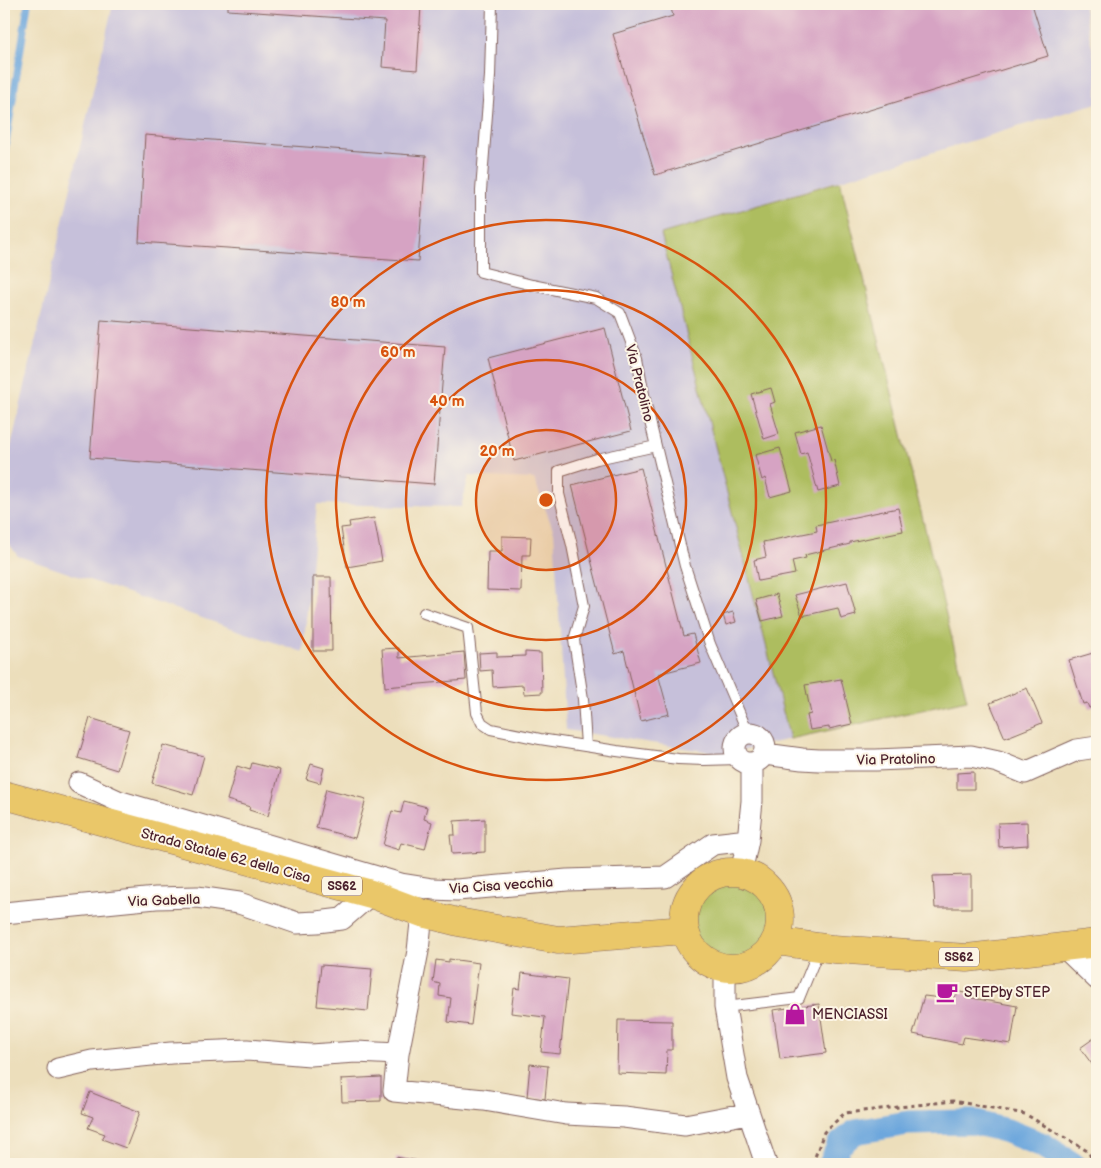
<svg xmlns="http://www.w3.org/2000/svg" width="1101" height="1168" font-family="'Balsamiq Sans',sans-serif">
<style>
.industrial{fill:#c6c0da}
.green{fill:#adbd5f;stroke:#7c6e45}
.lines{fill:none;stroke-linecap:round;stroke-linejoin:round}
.stream{stroke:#6da7dd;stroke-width:7}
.canal{stroke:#6da7dd;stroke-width:25}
.building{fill:#d6a3c3}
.lane-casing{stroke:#83625d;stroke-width:12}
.street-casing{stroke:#83625d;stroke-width:23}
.primary-casing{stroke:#83625d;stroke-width:29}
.path{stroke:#83625d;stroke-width:3;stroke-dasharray:4 4;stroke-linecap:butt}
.lane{stroke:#fff;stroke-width:10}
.street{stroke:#fff;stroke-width:21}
.primary{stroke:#eac769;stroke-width:28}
.ring{fill:none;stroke:#d8530f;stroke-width:2.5}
.labels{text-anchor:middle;stroke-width:4;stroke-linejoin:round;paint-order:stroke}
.shield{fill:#fcf5e5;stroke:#7f5f63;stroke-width:1}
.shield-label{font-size:12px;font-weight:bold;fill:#4a1f2b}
.street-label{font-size:14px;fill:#4a1f2b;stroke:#fcf5e5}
.poi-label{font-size:14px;fill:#4a1f2b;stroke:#fcf5e5;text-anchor:start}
.centre{fill:#d8530f;stroke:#fcf5e5;stroke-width:2.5}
.ring-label{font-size:15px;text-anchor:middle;font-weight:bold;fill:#d8530f;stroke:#fcf5e5;stroke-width:4;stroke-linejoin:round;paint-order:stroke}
</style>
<rect width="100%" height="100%" fill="#fcf5e5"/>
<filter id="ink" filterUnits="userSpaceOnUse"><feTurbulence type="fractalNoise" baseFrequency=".02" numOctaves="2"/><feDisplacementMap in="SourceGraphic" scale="10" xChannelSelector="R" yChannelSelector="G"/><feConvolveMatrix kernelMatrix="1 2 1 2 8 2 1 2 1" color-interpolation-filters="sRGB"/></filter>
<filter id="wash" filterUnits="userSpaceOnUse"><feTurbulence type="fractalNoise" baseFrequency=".0096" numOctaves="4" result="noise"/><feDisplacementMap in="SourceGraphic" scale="20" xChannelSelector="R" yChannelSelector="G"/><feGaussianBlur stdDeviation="1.12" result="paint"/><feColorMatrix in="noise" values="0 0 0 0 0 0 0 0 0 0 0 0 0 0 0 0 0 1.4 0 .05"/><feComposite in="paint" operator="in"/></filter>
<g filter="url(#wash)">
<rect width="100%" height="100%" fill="#ecdebb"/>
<!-- industrial -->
<path class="industrial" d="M113 4H1083L1097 71V103L661 234 790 739 724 754 566 730 554 532 534 479 469 476 461 507 317 504 303 652 18 556 4 537V477Z"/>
<!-- green -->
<path class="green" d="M840 181 967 700 790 739 661 234Z
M686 920a46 46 0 1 1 92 0a46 46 0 1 1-92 0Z"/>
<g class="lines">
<!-- stream -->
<path class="stream" d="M4 156 28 4"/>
<!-- canal -->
<path class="canal" d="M831 1164 839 1145 855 1132 908 1123 973 1122 1007 1131 1043 1145 1072 1164"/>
</g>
<g id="blocks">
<!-- building -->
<path class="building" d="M228 4H386L421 6 417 70 382 67 385 21 228 10Z
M670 4H1032L1048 56 655 175 613 34 673 16Z
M145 135 426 156 418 261 139 242Z
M101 320 445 347 434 484 90 458Z
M605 328 631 431 514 461 488 358Z
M771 388 775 402 770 404 779 434 764 439 751 394Z
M821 425 831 461 834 460 840 486 818 492 807 452 801 454 795 432Z
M780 448 792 491 770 497 765 478 762 480 755 455Z
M641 468 684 636 693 634 701 663 658 674 669 714 641 721 624 651 615 654 572 485Z
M898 508 903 531 850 542V544L805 555 806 558 792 561 795 574 758 581 754 560 766 557 763 542 817 531 816 525Z
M374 518 382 561 347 567 341 528 350 527 349 522Z
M502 536 531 537 530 555H522L521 591 487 590 488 551H502Z
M313 577H331L332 651H313Z
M847 582 856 615 841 619 838 608 802 616 795 595Z
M777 594 783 616 762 621 756 600Z
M733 612 736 622 726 625 723 615Z
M399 648V658L464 652 466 680 385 687 382 649Z
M1097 650V706L1089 708 1087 703 1083 704 1069 660 1093 653 1092 652Z
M497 652V657L525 656V652L541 653 542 693 524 694 523 685 493 687 492 670 480 671 479 653Z
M841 679 852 724 829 729V727L810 730 807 715 811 714 805 685Z
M1027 688 1042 723 1005 738 990 703Z
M90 718 129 730 117 770 78 758Z
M163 745 204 756 193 795 152 783Z
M252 763 280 770 268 816 249 810 250 807 227 800 237 766 250 770Z
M311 764 324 768 320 783 306 779Z
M974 772V789H957V773Z
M326 789 366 799 355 838 316 828Z
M404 801 427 807 424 819 432 822 425 849 401 843 399 850 383 845 392 811 401 813Z
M485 819V852L452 854 450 835H455L454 821Z
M1027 822 1028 845 999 847 998 823Z
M971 875V908H935L933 876Z
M449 959 479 963 471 1025 448 1022 451 998 439 996 440 984 433 982 436 960 449 962Z
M321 965 372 969 368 1011 317 1006Z
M522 973 568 979 560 1054 541 1052 545 1017 511 1013 514 988 520 989Z
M960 992 973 995 972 998 1017 1006 1011 1044 964 1037 962 1044 913 1034 924 996 951 999Z
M819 1004 826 1053 780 1059 773 1010Z
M618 1020 672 1021V1050H667L666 1075 617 1073Z
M1097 1036V1080L1093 1075 1097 1071 1080 1048Z
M530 1064 548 1066 545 1099 527 1097Z
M381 1077V1101L342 1102 341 1079Z
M90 1092 140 1112 126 1148 102 1139 105 1134 88 1128 93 1117 82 1113Z
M396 1157 431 1163V1164H395Z"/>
</g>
</g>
<g filter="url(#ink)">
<use href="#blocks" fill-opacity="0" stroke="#83625d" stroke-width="1"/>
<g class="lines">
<!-- lane casing -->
<g class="lane-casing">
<path id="lane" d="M492 4 490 76 481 191V272L532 285 596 298 620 313 637 358 646 405 685 566 710 644 748 733
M424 613 468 628 477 713 482 723 491 729 540 739 617 751 678 759 704 760 739 759
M586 746 583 699 574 640 584 606 572 545 559 494V471L597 459 656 446
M725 1007 799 998 819 949"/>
</g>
<!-- street casing -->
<g class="street-casing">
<path id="street" d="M735 748a15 15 0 1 1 30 0a15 15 0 1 1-30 0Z
M765 754 802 759 819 760H876L971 756 998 762 1025 773 1077 750 1097 747
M79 783 118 801 401 884 433 889 457 890 567 880 665 877 713 844 748 840
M741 873 748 840 752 801V764
M4 913 156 898 197 897 239 903 297 923 317 922 342 919 371 894
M422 913 418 951 398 1054 394 1091 484 1100 566 1114 624 1117 685 1125 749 1113
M1064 947 1097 979
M725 967V1007L737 1078 766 1164
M58 1069 92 1061 171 1053 247 1050 310 1055 356 1052 398 1054"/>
</g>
<!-- primary casing -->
<g class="primary-casing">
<path id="primary" d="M4 795 371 894 422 913 458 922 558 940 685 930
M684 920a48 48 0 1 1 96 0a48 48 0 1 1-96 0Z
M775 941 833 949 967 958 1097 943"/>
</g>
<!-- path -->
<path class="path" d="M815 1164 814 1160 824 1132 845 1113 953 1101 1025 1114 1089 1152 1093 1164"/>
<!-- lane -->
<use href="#lane" class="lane"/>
<!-- street -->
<use href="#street" class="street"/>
<!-- primary -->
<use href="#primary" class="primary"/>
</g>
</g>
<!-- distance rings -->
<circle cx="546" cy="500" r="70" fill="#d8530f" fill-opacity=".12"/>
<g class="ring">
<circle cx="546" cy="500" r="70"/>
<circle cx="546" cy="500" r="140"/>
<circle cx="546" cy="500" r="210"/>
<circle cx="546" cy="500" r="280"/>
</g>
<!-- icons -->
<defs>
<g id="cafe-bare" transform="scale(1.725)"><path d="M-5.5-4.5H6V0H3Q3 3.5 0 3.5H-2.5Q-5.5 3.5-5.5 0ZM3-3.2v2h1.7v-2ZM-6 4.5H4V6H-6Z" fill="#b5179e" stroke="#fcf5e5" stroke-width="2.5" paint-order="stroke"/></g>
<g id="shop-bare" transform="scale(1.725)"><path d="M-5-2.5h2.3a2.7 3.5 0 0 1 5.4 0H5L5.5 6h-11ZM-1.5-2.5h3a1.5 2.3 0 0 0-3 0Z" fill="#b5179e" stroke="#fcf5e5" stroke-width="2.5" paint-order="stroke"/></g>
</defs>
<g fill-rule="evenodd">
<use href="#cafe-bare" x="947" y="992"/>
<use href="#shop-bare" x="795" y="1014"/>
</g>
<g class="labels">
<!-- shield labels -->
<g class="shield">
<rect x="322" y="876.5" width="40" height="19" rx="4"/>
<rect x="939" y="947.5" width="40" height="19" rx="4"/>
</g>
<g class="shield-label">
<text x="342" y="890">SS62</text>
<text x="959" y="961">SS62</text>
</g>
<!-- street labels -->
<g class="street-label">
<text transform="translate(640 383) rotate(76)" y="5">Via Pratolino</text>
<text transform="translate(896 759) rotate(-1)" y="5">Via Pratolino</text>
<text transform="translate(226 855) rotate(15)" y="5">Strada Statale 62 della Cisa</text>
<text transform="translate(501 885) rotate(-4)" y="5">Via Cisa vecchia</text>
<text transform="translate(164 900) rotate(-2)" y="5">Via Gabella</text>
</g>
<!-- poi labels -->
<g class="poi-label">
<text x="964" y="997">STEPby STEP</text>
<text x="812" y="1019">MENCIASSI</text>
</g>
</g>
<circle cx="546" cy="500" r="8" class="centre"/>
<g class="ring-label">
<text x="348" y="307">80 m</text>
<text x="398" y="357">60 m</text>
<text x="447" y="406">40 m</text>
<text x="497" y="456">20 m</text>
</g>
<!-- margin -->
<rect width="1101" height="1168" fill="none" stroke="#fcf5e5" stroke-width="20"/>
</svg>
